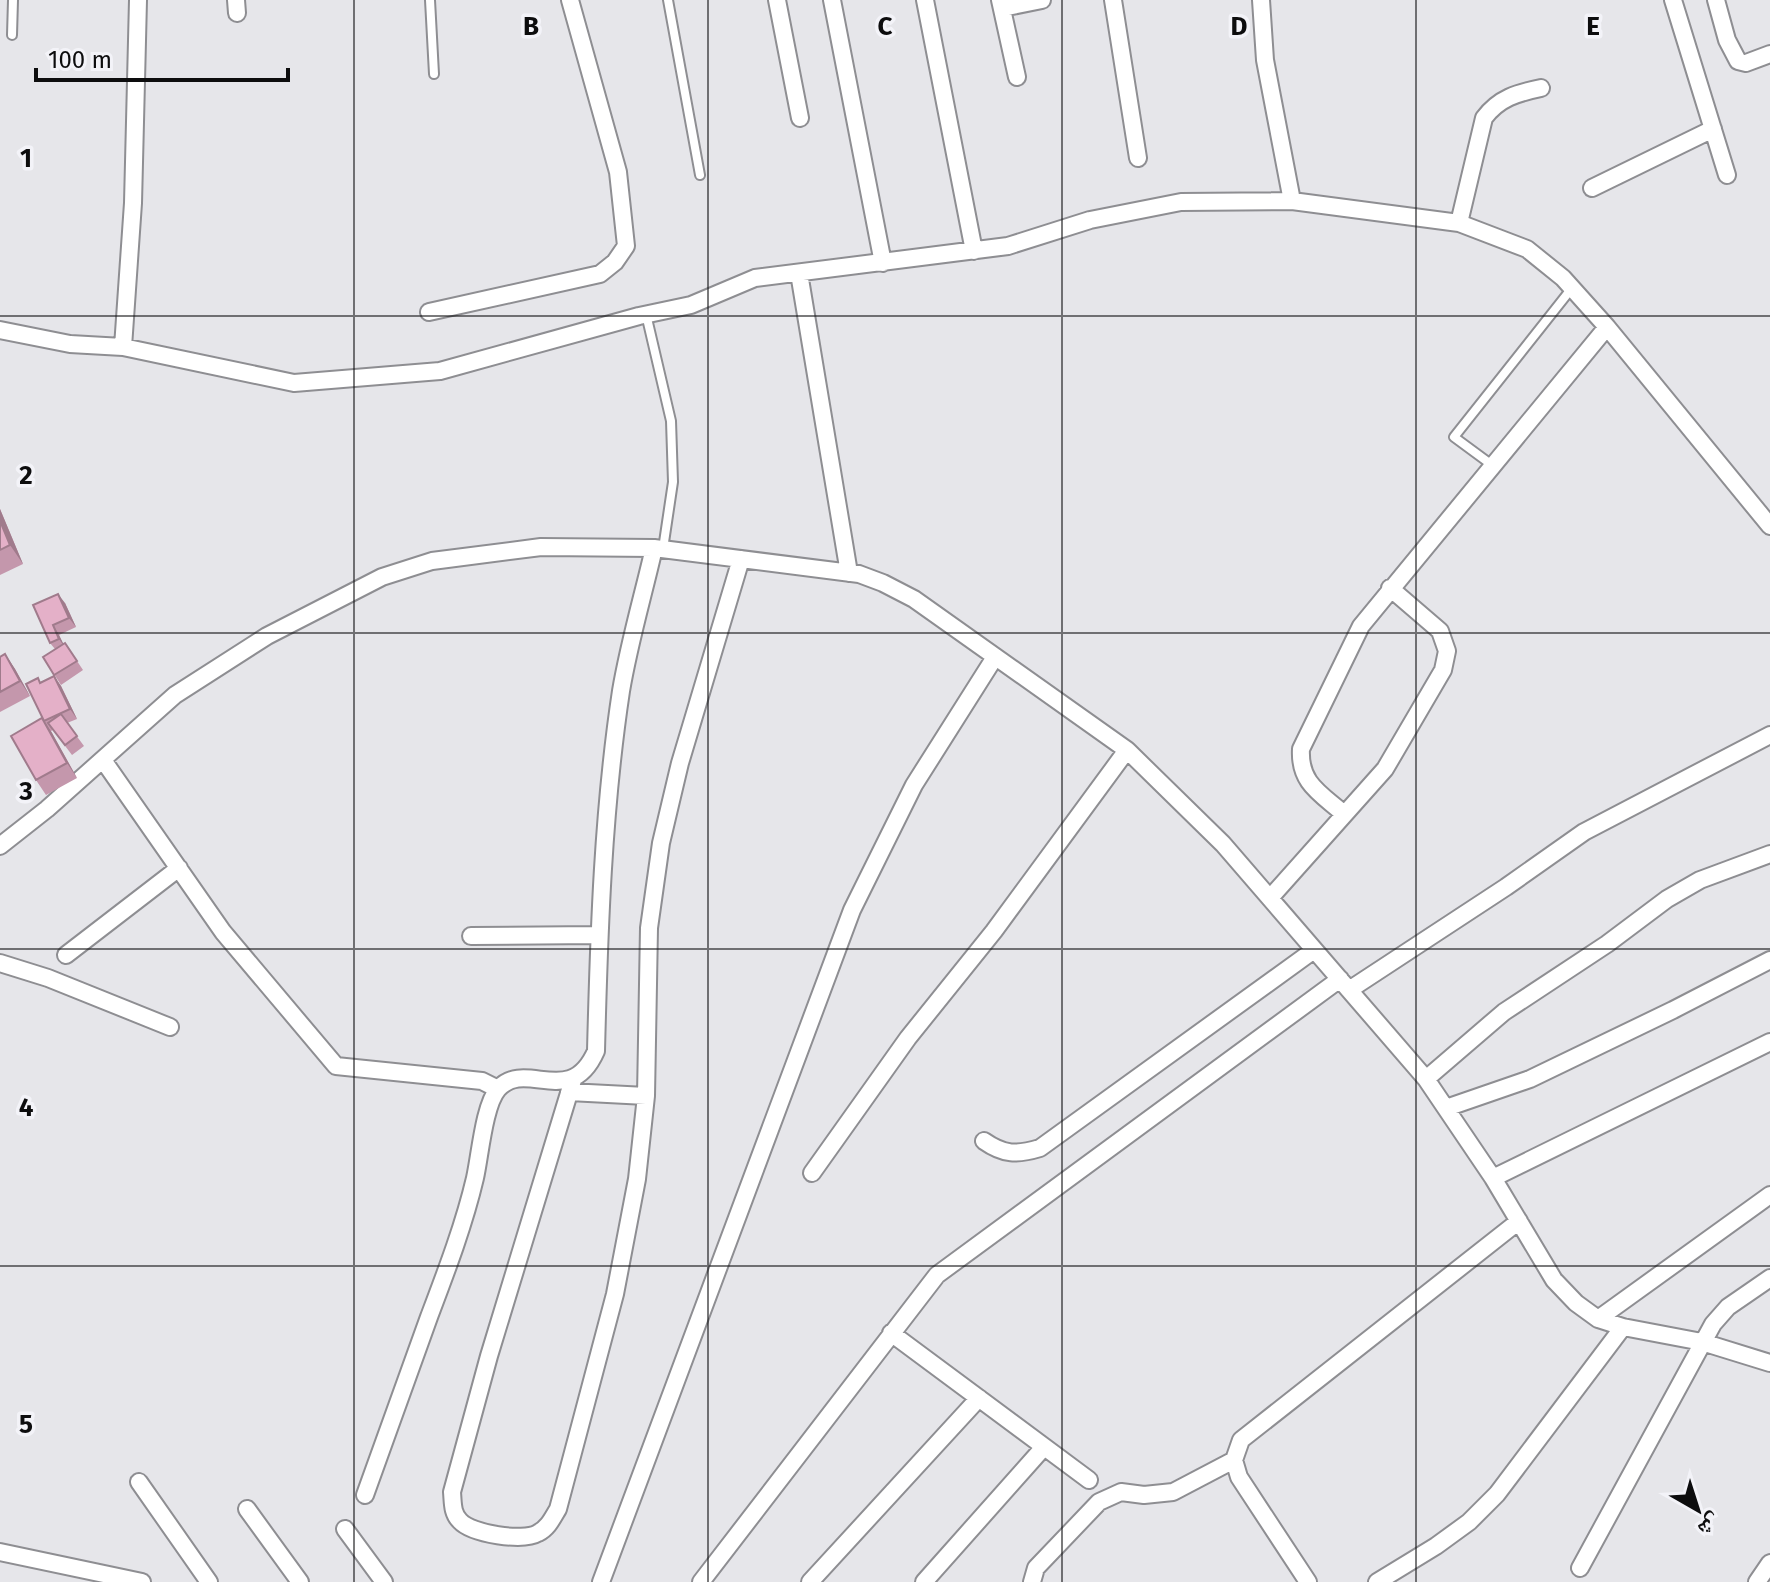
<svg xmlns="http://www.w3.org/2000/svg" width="1770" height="1582" font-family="'Fira Sans','Noto Naskh Arabic',sans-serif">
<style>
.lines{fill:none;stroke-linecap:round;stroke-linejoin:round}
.lane-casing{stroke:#8e8e92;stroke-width:12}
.street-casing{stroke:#8e8e92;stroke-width:20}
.lane{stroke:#fff;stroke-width:8}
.street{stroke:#fff;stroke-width:16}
.wall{fill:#c497ac}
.shaded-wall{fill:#a07b8c}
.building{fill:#e4b0c8;stroke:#a07b8c;stroke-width:2}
.grid{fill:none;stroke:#0d0d0e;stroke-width:2;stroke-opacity:0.55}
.grid-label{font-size:26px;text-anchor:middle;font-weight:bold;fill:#0d0d0e;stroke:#f3f3f8;stroke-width:7;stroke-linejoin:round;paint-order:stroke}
</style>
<rect width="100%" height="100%" fill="#e6e6ea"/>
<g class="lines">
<!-- lane casing -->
<g class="lane-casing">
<path id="lane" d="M430 0 434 74
M668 0 700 175
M12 35 13 0
M646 314 671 421 673 482 663 549
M1492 465 1454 437 1572 288"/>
</g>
<!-- street casing -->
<g class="street-casing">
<path id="street" d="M236 0 237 13
M777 0 800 118
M832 0 883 263
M925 0 974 251
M1000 0 1017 77
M1113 0 1138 158
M1261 0 1265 60 1292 201
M1673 0 1727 175
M1716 0 1727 40 1738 61 1746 63 1770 54
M1002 8 1042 0
M1592 188 1713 129
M1459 223 1484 118C1499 98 1517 93 1541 88
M799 273 849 573
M429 312 600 274 615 262 626 246 618 172 570 0
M0 330 70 344 123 347 294 383 440 371 639 316 691 305 755 278 1008 246 1090 220 1181 202 1292 201 1459 223 1527 249 1563 278 1607 327 1770 526
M123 347 133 203 138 0
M103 760 223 932 336 1066 482 1081 498 1089
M1344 814C1320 793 1299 783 1301 749L1361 626 1607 327
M0 846 47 809 175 695 267 636 382 577 432 561 541 547 654 548 859 574 883 583 914 599 1127 750 1223 844 1426 1079 1493 1178 1554 1280 1576 1303 1598 1319 1623 1327 1702 1342 1770 1363
M1270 898 1385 769 1443 670 1447 651 1440 631 1390 588
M471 936 599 935
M66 955 179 868
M0 963 48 978 170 1027
M1349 990 1506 887 1584 832 1770 735
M1426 1079 1504 1012 1607 944 1667 899 1700 880 1770 854
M573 1080 489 1356 452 1492C453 1503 452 1513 460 1521 472 1534 523 1542 538 1533 548 1528 552 1519 558 1509L615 1294 637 1179 646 1096 649 928 661 843 680 763 741 559
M569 1092 646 1096
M1446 1108 1530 1079 1673 1010 1770 960
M984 1141C1004 1155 1017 1155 1040 1148L1314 950
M812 1173 908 1038 994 931 1127 750
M1493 1178 1770 1042
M1598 1319 1770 1195
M891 1333 1089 1480
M139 1482 209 1582
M365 1495C386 1436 408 1376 429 1317 446 1272 464 1225 475 1178 480 1156 484 1105 498 1089 526 1058 570 1110 596 1051 599 931 603 810 621 691 629 643 643 596 654 548
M247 1509 300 1582
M345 1529 384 1582
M0 1552 142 1582
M1580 1568 1713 1324 1728 1307 1770 1278
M601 1582 852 910 914 785 995 657
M701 1582 937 1275 1340 979
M810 1582 979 1398
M924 1582 1044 1447
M1032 1582 1036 1568 1099 1502 1121 1492 1144 1495 1173 1492 1234 1460
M1308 1582 1239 1477 1234 1460 1241 1440 1519 1221
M1377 1582 1436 1546 1469 1522 1497 1494 1623 1327
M1757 1582 1770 1563"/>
</g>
<!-- lane -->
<use href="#lane" class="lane"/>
<!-- street -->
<use href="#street" class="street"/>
</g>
<!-- wall -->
<path class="wall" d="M0 509 23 564 0 575Z
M65 603 76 627 59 635 63 644 65 643 83 670 61 685 43 657 55 649 50 643 33 605Z
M5 654 15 669 30 696 0 712V657Z
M54 676 61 686 77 719 67 723 84 746 72 755 53 730 51 731 77 778 46 795 36 780 44 721 41 682Z"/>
<!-- shaded-wall -->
<path class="shaded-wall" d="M0 509 23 564 10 545 0 521Z
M58 594 65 603 76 627 69 618Z
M53 625 59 635 66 649 59 639Z
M5 654 15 669 30 696 20 681Z
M54 676 61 686 77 719 70 709Z
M42 718 52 733 77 778 67 763Z"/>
<!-- building -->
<path class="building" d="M0 521 10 545 0 550Z
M58 594 69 618 53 625 59 639 50 643 33 605Z
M65 643 77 661 54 675 43 657Z
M5 654 20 681 0 692V657Z
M54 676 70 709 44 721 26 684 38 678 40 683Z
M61 714 77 736 65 745 48 723Z
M42 718 67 763 36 780 11 736Z"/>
<!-- grid -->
<path class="grid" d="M354 0V1582M708 0V1582M1062 0V1582M1416 0V1582M0 316H1770M0 633H1770M0 949H1770M0 1266H1770"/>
<g class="grid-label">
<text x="531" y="35">B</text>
<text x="885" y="35">C</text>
<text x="1239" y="35">D</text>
<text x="1593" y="35">E</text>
<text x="26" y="167">1</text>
<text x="26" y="484">2</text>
<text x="26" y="800">3</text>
<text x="26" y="1116">4</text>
<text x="26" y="1433">5</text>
</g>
<!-- north arrow -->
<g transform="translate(1698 1510) rotate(141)" stroke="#f3f3f8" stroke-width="6" paint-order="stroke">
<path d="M0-6L14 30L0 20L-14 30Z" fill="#0d0d0e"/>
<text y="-12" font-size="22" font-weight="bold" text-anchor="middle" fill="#0d0d0e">ش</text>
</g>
<!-- scale -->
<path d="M36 68v12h252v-12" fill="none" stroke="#0d0d0e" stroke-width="4"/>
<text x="48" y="68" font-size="24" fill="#0d0d0e" stroke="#f3f3f8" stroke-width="6" paint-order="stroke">100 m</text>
</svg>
